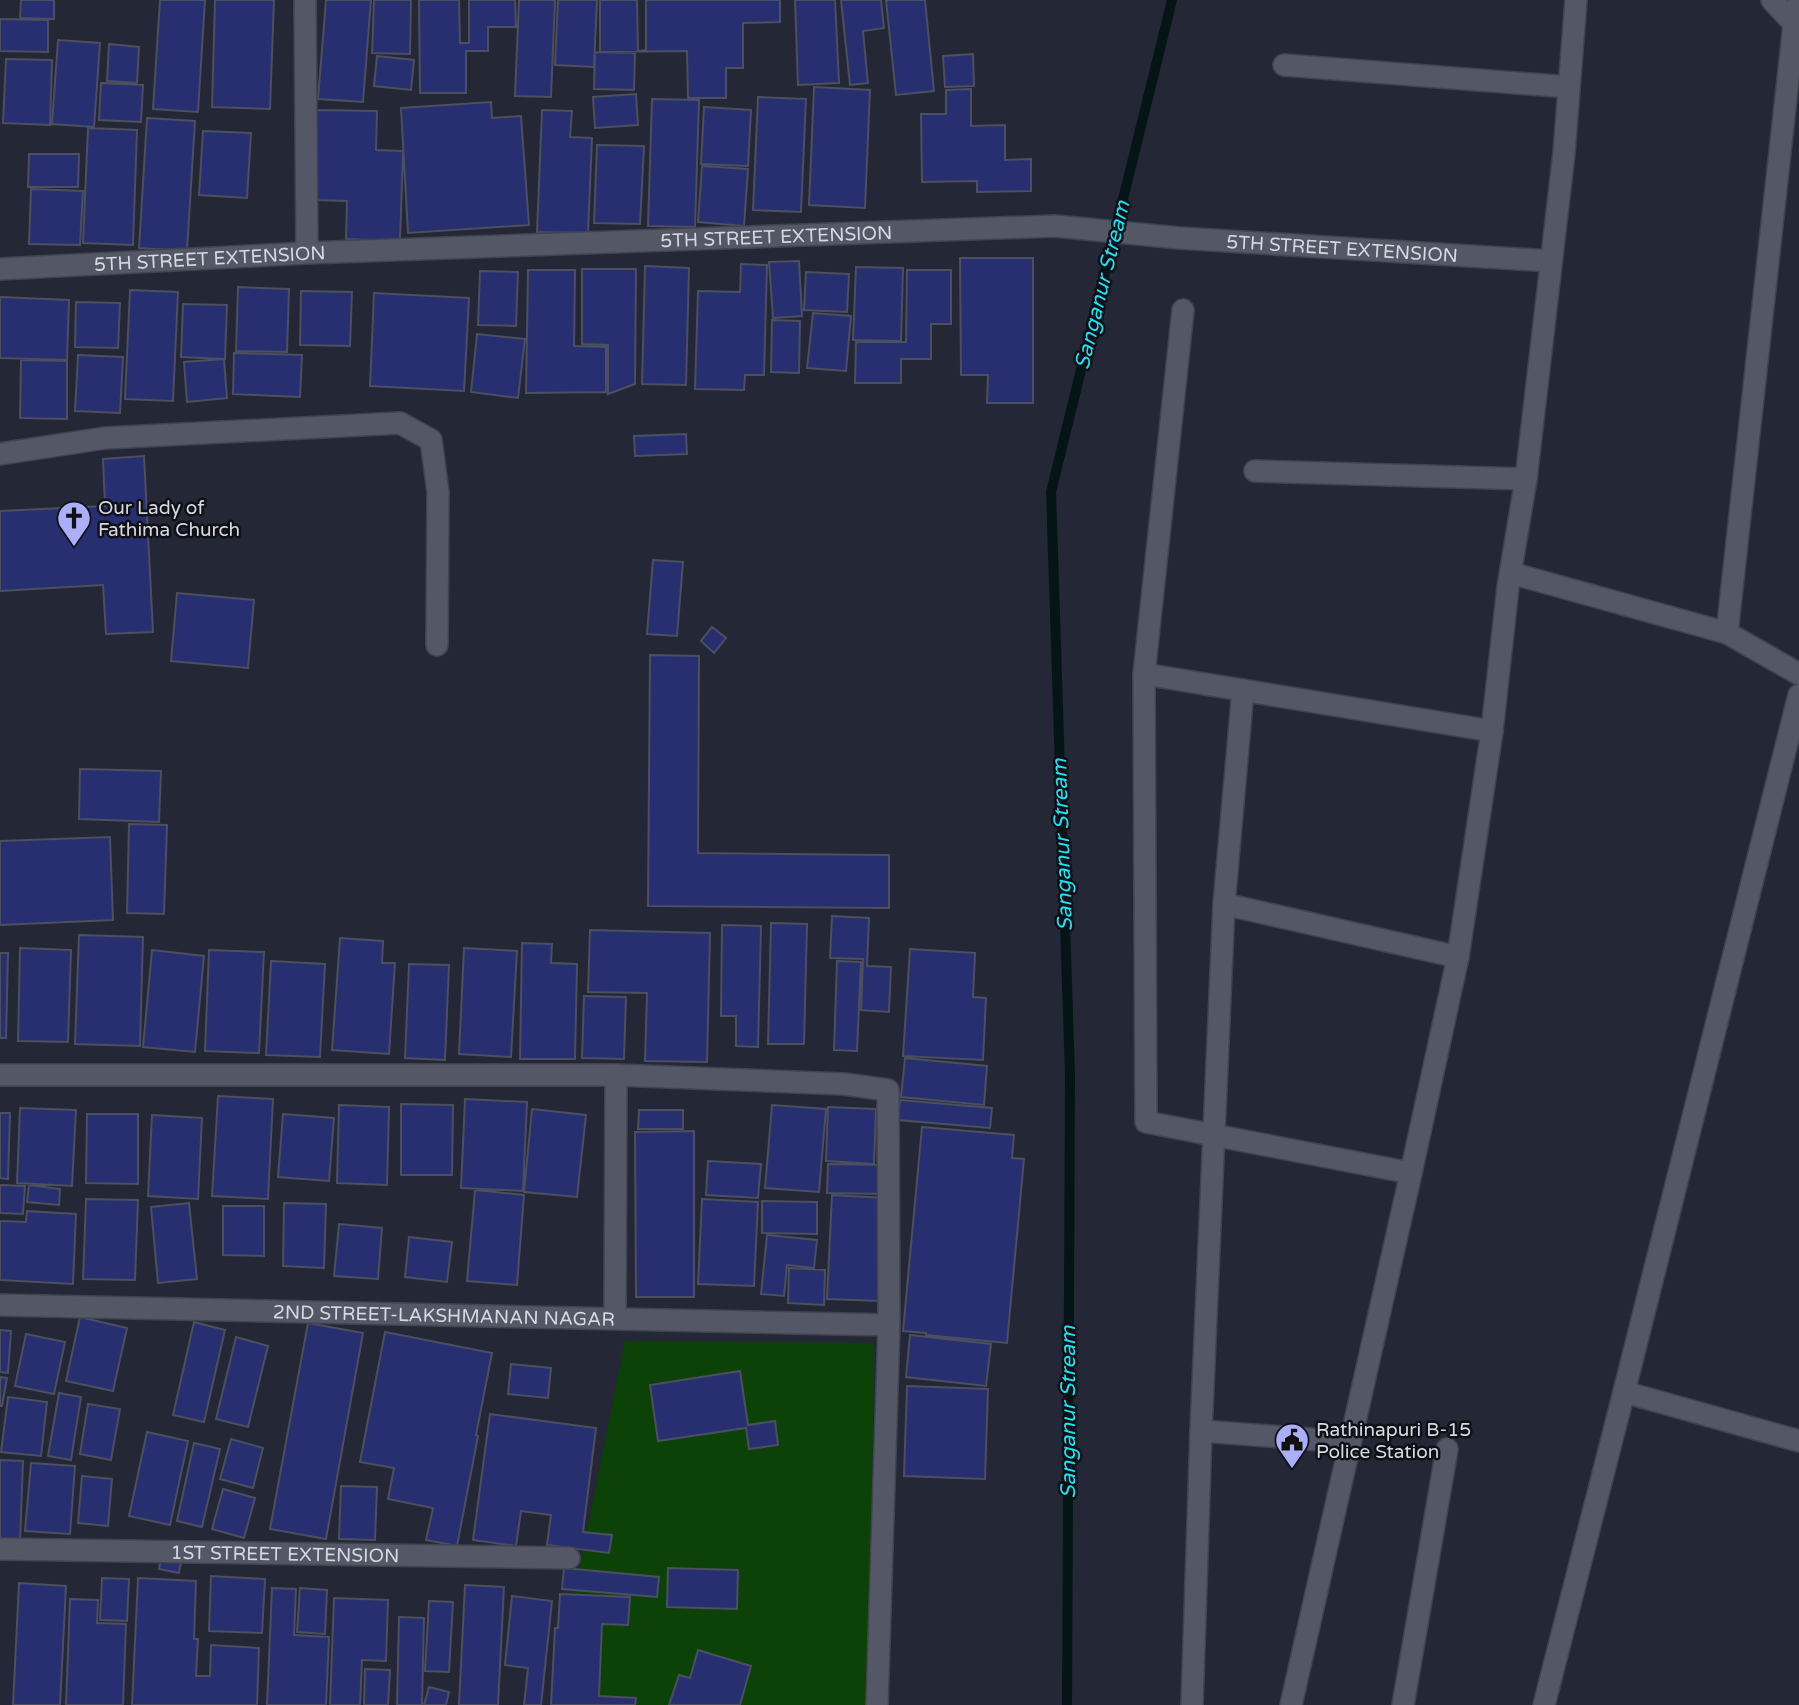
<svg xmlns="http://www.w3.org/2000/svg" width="1799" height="1705" font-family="'Varela Round',sans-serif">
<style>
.green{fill:#0c4108}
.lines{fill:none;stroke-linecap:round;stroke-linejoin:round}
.stream{stroke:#051516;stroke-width:10}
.building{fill:#282f70;stroke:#4b4f5f;stroke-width:2}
.minor-casing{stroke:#41444f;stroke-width:24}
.minor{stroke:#535766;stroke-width:21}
.labels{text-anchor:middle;stroke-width:5;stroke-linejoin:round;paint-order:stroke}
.street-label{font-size:19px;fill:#d6d8e2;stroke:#0f1016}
.poi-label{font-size:19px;fill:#d6d8e2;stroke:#0f1016;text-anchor:start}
.water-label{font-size:21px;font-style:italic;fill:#18e4f5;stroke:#0f1016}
</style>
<rect width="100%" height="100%" fill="#242735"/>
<!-- green -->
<path class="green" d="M625 1341 874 1343V1395L866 1705H552Z"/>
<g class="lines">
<!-- stream -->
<path class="stream" d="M1067 1705 1070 1076 1051 492 1172 0"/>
</g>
<!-- building -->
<path class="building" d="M21 0H54V19L20 18Z
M160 0H205L198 112 153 109Z
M215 0H274L270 109 212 107Z
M326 0H371L363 102 318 99Z
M374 0H411L410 54 372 53Z
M419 0H459L460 43H469V0H515L516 27H488V51H466V93H420Z
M519 0H555L551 97 515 96Z
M558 0H597L594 67 555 65Z
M600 0H637L638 51 646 50V0H780V22L743 23V68H726V98H688L687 51 600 52Z
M795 0H835L839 83 798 85Z
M841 0H881L884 28 863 31 868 83 850 85Z
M886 0H925L934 91 896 95Z
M0 19 48 20V52L0 51Z
M58 40 100 43 94 127 52 124Z
M109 44 139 47 137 83 107 81Z
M595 52 635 53 634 90 594 89Z
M973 54 974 86 945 87 943 56Z
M377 56 414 60 411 90 374 86Z
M6 59 52 60 50 125 3 123Z
M101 83 143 85 141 122 99 120Z
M814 87 870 90 865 208 809 205Z
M971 89V126L1005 125V160L1031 159V191L977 192V181L922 182 921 114H946V90Z
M636 94 638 125 595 128 593 97Z
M758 97 806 99 801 212 753 210Z
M652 99 699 100 695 227 648 226Z
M491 102 492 118 521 116 529 225 408 233 401 108Z
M704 107 751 110 748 166 701 164Z
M317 110 377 111 376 150 403 151 400 241 346 239 347 201 315 200Z
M542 110 572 111 570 137 592 138 588 233 537 232Z
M147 118 195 121 187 251 139 248Z
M88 128 137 130 133 245 83 243Z
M203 131 251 133 247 198 199 195Z
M597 145 644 146 640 224 594 223Z
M29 154H79L78 187H28Z
M702 166 748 169 744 226 698 222Z
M31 189 83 191 80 245 29 244Z
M960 258H1033V403H987L988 375H961Z
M799 261 802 316 773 318 769 262Z
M741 264 767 265 764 375H745L744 390 695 389 698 291 740 292Z
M645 266 689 268 686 385 642 384Z
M856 267 903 268 901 341 853 340Z
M582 269H636L635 384 608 394V345L582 344Z
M528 270H575L574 346 606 347V392L526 393Z
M907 270H951V324H931V359H901V383H855L856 342H906Z
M480 271 518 272 516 326 478 325Z
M806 272 849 274 847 312 804 310Z
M238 287 289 289 287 352 236 351Z
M130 290 178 292 173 401 125 399Z
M301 291 352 292 350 346 300 345Z
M374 293 469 298 464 391 370 386Z
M0 297 69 300 67 360 0 358Z
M76 302 120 303 118 348 75 347Z
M183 304 227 305 225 359 181 357Z
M813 313 851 316 846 371 807 368Z
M772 320 800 321 799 373 771 372Z
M477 334 525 339 518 398 471 392Z
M234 353 302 355 300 397 233 394Z
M78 355 123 357 120 413 75 411Z
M224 359 227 398 187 402 184 362Z
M21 360 67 361V419L20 418Z
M686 434 687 454 635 456 634 436Z
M144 456 153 632 106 634 103 585 0 591V511L105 506 103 459Z
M653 560 683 562 677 636 647 634Z
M177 593 254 600 248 668 171 661Z
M712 627 726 638 714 653 701 641Z
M650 655 699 656 698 853 889 855V908L648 906Z
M80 769 161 771 159 822 79 819Z
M129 824 167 825 164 914 127 913Z
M110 837 113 920 0 925V841Z
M832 916 869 918 867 966 891 967 889 1012 861 1010 863 959 830 958Z
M771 923 807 924 804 1044H768Z
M722 925 761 926 758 1047 736 1046V1016H721Z
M590 930 710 933 707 1062 645 1061 647 993 588 992Z
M79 935 143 937 140 1046 75 1044Z
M340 938 383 941 382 963H395L389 1054 332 1050Z
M522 943 552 944 551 963 577 964 575 1059H520Z
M20 948 71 950 68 1042 18 1041Z
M464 948 517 951 511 1057 459 1054Z
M910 949 975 953 973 997 986 998 983 1060 903 1056Z
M152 950 204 956 195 1052 143 1047Z
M209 950 264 952 259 1053 205 1051Z
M0 953H8L6 1038H0Z
M271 961 325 964 320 1057 266 1055Z
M837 961 861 962 857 1051 834 1050Z
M409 964 449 965 445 1060 405 1058Z
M584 996 626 997 624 1059 582 1058Z
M905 1058 987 1066 984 1105 901 1097Z
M218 1096 273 1099 268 1199 212 1196Z
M465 1099 527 1102 523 1191 461 1188Z
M900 1100 992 1108 990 1128 898 1120Z
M401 1104 453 1105 452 1175H401Z
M339 1105 389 1107 387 1185 337 1183Z
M772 1105 826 1109 819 1192 765 1188Z
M828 1107 876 1109 874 1164 826 1161Z
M20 1108 76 1110 72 1186 17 1183Z
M532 1109 586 1115 577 1197 524 1192Z
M639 1110H683V1129H638Z
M0 1113H10L8 1179 0 1178Z
M87 1114H138V1184L86 1183Z
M283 1114 334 1118 329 1181 278 1177Z
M152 1115 202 1118 198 1199 148 1196Z
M922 1127 1014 1135 1012 1158 1024 1159 1007 1343 926 1335V1333L903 1331Z
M694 1131V1297H636L635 1132Z
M708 1161 761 1164 758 1198 706 1195Z
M828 1164 884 1165 883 1194 827 1193Z
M0 1185 25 1186 23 1214 0 1213Z
M29 1185 60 1189 59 1205 27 1202Z
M475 1190 524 1195 517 1285 467 1281Z
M832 1195 885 1198 880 1301 827 1299Z
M86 1199 138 1200 135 1280 83 1279Z
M702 1199 758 1202 754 1286 698 1284Z
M762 1201 817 1202V1234L762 1233Z
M189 1203 197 1279 158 1283 151 1207Z
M284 1203 326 1204 324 1268 283 1266Z
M223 1206H264V1256L223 1255Z
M27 1211 76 1214 73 1284 0 1280V1221L26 1222Z
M339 1224 382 1228 378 1279 334 1276Z
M767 1235 817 1240 814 1268 787 1265 784 1296 761 1294Z
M409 1237 452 1242 447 1282 405 1277Z
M789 1268 825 1270 824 1305 788 1303Z
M80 1317 127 1328 113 1391 66 1381Z
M194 1322 225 1330 204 1422 173 1415Z
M308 1323 363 1333 326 1539 270 1529Z
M0 1330 11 1331 8 1373 0 1372Z
M385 1332 492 1353 476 1435 478 1436 457 1546 426 1540 433 1508 388 1499 394 1468 360 1462Z
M26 1334 65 1342 54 1394 15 1386Z
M910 1335 991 1344 986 1386 906 1377Z
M236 1337 268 1346 248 1427 216 1419Z
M511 1364 551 1368 548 1398 508 1394Z
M740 1371 748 1425 775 1421 778 1445 749 1449 746 1428 658 1441 650 1385Z
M0 1377 7 1378 2 1406H0Z
M907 1386 988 1389 985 1479 904 1476Z
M59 1393 81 1397 71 1460 48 1456Z
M8 1397 47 1402 41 1456 1 1452Z
M88 1404 120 1409 111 1460 80 1454Z
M490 1414 596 1428 583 1532 612 1535 609 1553 547 1545 551 1515 521 1511 516 1546 473 1540Z
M147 1432 188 1441 170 1525 129 1516Z
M231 1439 263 1448 253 1488 220 1479Z
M194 1443 220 1449 202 1527 177 1521Z
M0 1460 23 1461 20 1543 0 1542Z
M31 1463 75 1466 70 1534 25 1531Z
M82 1476 112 1479 108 1526 78 1523Z
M341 1486 377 1487 375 1540 339 1539Z
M223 1489 255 1498 244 1538 212 1529Z
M162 1553 182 1556 179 1573 159 1569Z
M564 1568 659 1577 657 1597 562 1589Z
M668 1568 738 1570 737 1609 667 1607Z
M211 1576 265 1579 262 1633 209 1631Z
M102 1578 129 1579 127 1621 100 1620Z
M138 1578 196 1581 194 1639H198L196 1676H210L211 1645 259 1648 257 1705H132Z
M19 1583 66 1586 60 1705H13Z
M465 1585 504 1587 498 1705H459Z
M272 1588 296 1589 294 1635 329 1637 326 1705H267Z
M300 1588 327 1590 325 1634 297 1632Z
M560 1594 630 1597 628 1625 602 1624 599 1696 636 1698 635 1705H551L555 1628H558Z
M512 1596 552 1601 541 1705H524L528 1668 505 1665Z
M334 1598 388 1600 386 1661 362 1660 360 1705H330Z
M70 1599 98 1600 97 1623 126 1624 123 1705H66Z
M429 1601 453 1602 449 1672 425 1671Z
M399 1617 424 1618 422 1705H397Z
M698 1650 751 1666 740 1705H669L679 1675 690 1678Z
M365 1669 390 1670 388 1705H364Z
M429 1687 449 1692 446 1705H424Z"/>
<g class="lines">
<!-- minor casing -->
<g class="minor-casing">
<g id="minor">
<path d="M305 0 307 253"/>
<path d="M1772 0 1799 29"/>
<path d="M1284 65 1569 87"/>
<path id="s1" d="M0 269 307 253 1055 226 1179 238 1551 261"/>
<path d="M1183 310 1144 674 1146 1122 1411 1173 1458 957"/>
<path d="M0 454 105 438 400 423 431 440 438 492 437 645"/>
<path d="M1255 471 1526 479"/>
<path d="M1511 573 1727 633 1799 674"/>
<path d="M1727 633 1794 25 1799 0"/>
<path d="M1144 674 1492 731 1508 587 1526 479 1564 153 1576 0"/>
<path d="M1224 904 1458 957 1492 731"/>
<path d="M0 1075H616L844 1084 888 1090 889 1325 877 1705"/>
<path id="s2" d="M0 1305 889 1325"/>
<path d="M615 1318 616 1075"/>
<path d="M1624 1392 1799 1441"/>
<path d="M1201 1431 1350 1442"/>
<path id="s3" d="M0 1549 569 1558"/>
<path d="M1192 1705 1201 1431 1224 904 1243 690"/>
<path d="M1291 1705 1411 1173"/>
<path d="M1403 1705 1447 1449"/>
<path d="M1544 1705 1624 1392 1799 695"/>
</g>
</g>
<!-- minor -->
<use href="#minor" class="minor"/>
</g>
<!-- icons -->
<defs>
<g id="church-pin" transform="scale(1.75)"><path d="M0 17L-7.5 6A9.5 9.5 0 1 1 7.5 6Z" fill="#abaffb" stroke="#0f1016"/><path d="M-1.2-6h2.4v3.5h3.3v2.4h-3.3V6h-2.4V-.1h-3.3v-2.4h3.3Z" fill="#111"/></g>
<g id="civic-pin" transform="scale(1.75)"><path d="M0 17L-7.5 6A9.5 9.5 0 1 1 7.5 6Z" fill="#abaffb" stroke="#0f1016"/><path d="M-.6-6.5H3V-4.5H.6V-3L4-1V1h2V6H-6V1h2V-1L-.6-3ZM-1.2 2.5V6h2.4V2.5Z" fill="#111"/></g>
</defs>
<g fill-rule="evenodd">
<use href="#church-pin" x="74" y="518"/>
<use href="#civic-pin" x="1292" y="1440"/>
</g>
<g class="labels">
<!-- street labels -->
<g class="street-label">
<text dy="7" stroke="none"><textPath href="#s1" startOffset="777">5TH STREET EXTENSION</textPath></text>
<text dy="7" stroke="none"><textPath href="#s1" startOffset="1344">5TH STREET EXTENSION</textPath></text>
<text dy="7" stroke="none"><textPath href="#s1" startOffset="210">5TH STREET EXTENSION</textPath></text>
<text dy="7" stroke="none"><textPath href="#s2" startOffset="444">2ND STREET-LAKSHMANAN NAGAR</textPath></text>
<text dy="7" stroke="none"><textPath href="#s3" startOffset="285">1ST STREET EXTENSION</textPath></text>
</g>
<!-- poi labels -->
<g class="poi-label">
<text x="98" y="514">Our Lady of<tspan x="98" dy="22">Fathima Church</tspan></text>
<text x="1316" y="1436">Rathinapuri B-15<tspan x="1316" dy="22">Police Station</tspan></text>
</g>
<!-- water labels -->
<g class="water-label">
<text transform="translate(1102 285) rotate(-76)" y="7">Sanganur Stream</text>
<text transform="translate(1062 845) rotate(-92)" y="7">Sanganur Stream</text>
<text transform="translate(1068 1412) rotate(-90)" y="7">Sanganur Stream</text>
</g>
</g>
</svg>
